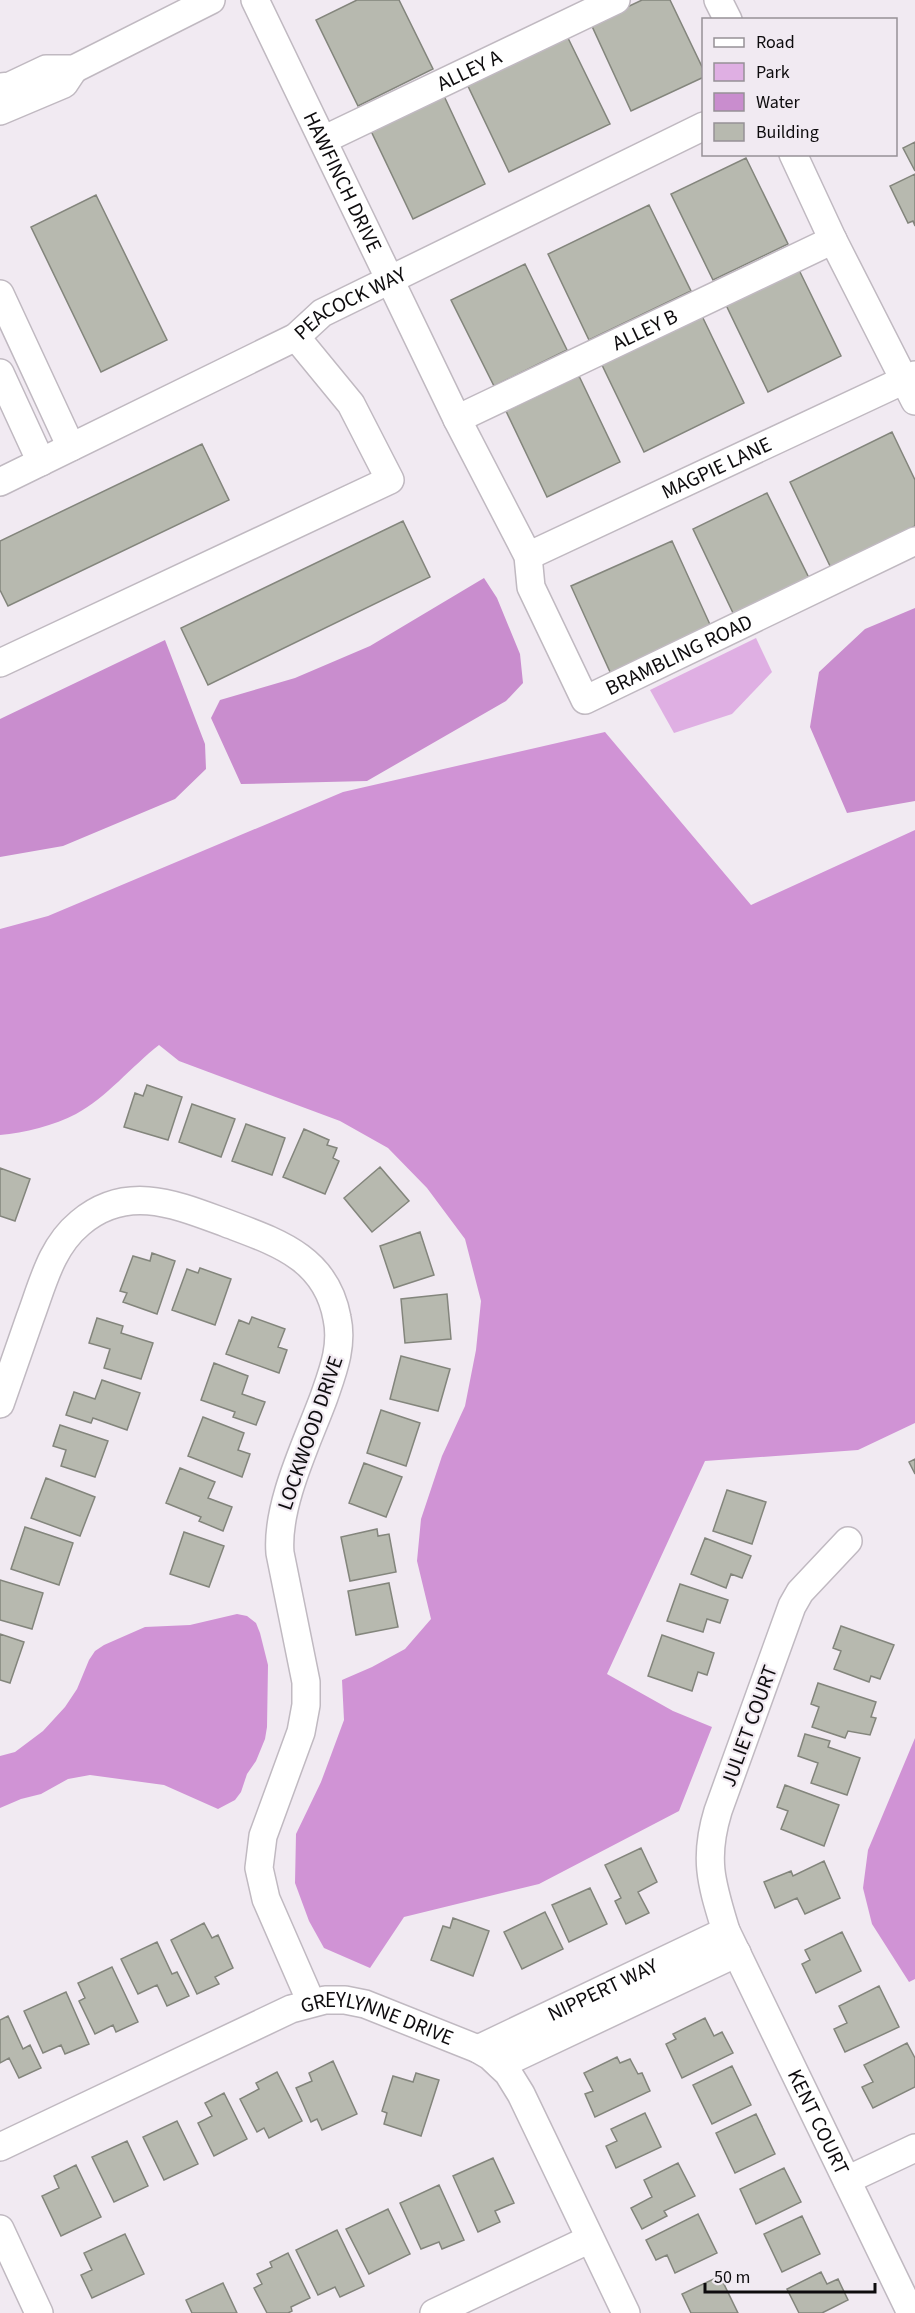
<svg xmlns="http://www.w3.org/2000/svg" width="915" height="2313" font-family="'Source Sans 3',sans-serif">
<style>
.green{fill:#dfafe3}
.forest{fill:#d093d5}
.water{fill:#c98dce}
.building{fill:#b7b9af;stroke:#83857c;stroke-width:1.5}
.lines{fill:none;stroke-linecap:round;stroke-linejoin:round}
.minor-casing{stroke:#c0b9c1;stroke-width:30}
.minor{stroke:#fff;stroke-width:27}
.labels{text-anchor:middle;stroke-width:4.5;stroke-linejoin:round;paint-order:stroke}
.street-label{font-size:21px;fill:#0e0c0e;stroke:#f1eaf2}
</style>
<rect width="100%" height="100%" fill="#f1eaf2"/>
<!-- green -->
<path class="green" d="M756 638 772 672 732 714 674 733 650 690Z"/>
<!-- forest -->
<path class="forest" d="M605 732 751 905 915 830V1423L858 1450 705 1461 607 1674 673 1711 712 1727 679 1811 539 1884 404 1917 370 1968 324 1948 309 1921 295 1883 296 1834 321 1782 344 1720 342 1680 372 1667 405 1649 431 1619 417 1561 421 1519 442 1456 465 1406 476 1350 481 1301 465 1239 427 1188 388 1148 340 1121 179 1061 159 1045C132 1066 106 1098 76 1114 55 1125 24 1133 0 1135V929L48 916 343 792Z
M237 1614 247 1616 256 1623 260 1633 268 1665 267 1727 265 1739 256 1761 247 1774 241 1792 235 1800 218 1809 164 1785 90 1775 68 1779 41 1794 21 1799 0 1808V1756L15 1752 43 1731 65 1707 77 1689 89 1660 95 1651 104 1645 145 1627 190 1625Z
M915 1738V1979L909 1982 872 1924 863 1888 868 1850Z"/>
<!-- water -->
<path class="water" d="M484 578 497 598 520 654 523 683 506 701 367 781 241 784 211 718 220 700 295 678 370 646Z
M915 608V801L847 813 810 727 819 672 865 629Z
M165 640 205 744 206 769 175 799 63 846 0 857V719Z"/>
<!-- building -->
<path class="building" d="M357 0H399L433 69 358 106 316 20Z
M642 0H670L704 71V77L631 111 591 24Z
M567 36 610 124 509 172 467 84Z
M444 96 485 184 413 219 371 131Z
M915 142V171L903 148Z
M746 158 788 244 713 280 671 194Z
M915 174V226L913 221 908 223 890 186Z
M96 195 167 340 101 372 31 227Z
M649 205 691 291 589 340 548 254Z
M525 264 567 350 494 386 451 300Z
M799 270 841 356 768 392 726 305Z
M702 316 744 403 644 452 602 365Z
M579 376 620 462 547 497 506 411Z
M892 432 915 480V526L831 568 790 482Z
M202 444 229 500 8 606 0 590V541Z
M767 493 809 578 734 615 693 529Z
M403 521 430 577 208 685 181 628Z
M672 541 712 629 611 674 571 586Z
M147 1085 182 1097 168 1140 124 1127 135 1093 143 1096Z
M192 1104 235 1119 221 1157 179 1142Z
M246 1124 285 1138 272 1175 232 1161Z
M304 1129 329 1140 327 1145 337 1148 333 1158 339 1161 325 1194 283 1177Z
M380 1167 409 1201 372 1232 344 1198Z
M0 1168 30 1179 15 1221 0 1216Z
M420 1232 434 1275 394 1288 380 1246Z
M152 1253 175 1261 157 1314 123 1302 127 1293 120 1291 133 1256 150 1261Z
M200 1268 231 1279 215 1325 172 1310 187 1269 198 1273Z
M447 1294 451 1339 405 1343 401 1299Z
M252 1317 285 1329 278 1347 287 1350 279 1373 226 1354 239 1320 249 1324Z
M97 1318 123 1326 121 1333 153 1343 141 1379 104 1368 110 1349 89 1343Z
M401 1356 450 1369 438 1411 390 1399Z
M214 1363 248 1376 242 1394 265 1402 256 1425 233 1417 235 1412 201 1400Z
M102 1380 140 1393 127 1430 93 1418 91 1423 66 1415 74 1392 95 1399Z
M381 1410 420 1423 406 1466 367 1453Z
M203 1417 244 1433 238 1450 250 1454 242 1477 188 1456Z
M60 1425 108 1441 95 1477 61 1466 66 1450 53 1446Z
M915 1459V1474L909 1462Z
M364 1463 402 1477 386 1517 349 1503Z
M180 1468 215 1482 208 1498 232 1507 223 1531 199 1521 201 1517 166 1503Z
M46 1478 95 1497 80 1536 31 1518Z
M727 1490 766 1502 752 1544 713 1531Z
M25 1527 73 1543 59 1585 11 1569Z
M377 1529 378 1536 389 1534 396 1572 350 1581 341 1537Z
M184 1532 224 1546 209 1587 170 1574Z
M705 1538 751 1556 742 1578 731 1574 726 1588 691 1574Z
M0 1580 43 1593 32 1629 0 1620Z
M389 1583 398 1627 356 1635 348 1591Z
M680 1584 728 1600 720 1623 707 1619 703 1632 667 1621Z
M841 1626 894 1645 880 1679 871 1676 869 1682 834 1669 841 1651 833 1648Z
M0 1634 24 1642 10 1683 0 1680Z
M662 1635 714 1653 707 1675 698 1672 692 1691 648 1676Z
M818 1683 876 1702 871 1717 876 1718 870 1735 848 1731 845 1738 812 1727 819 1707 811 1704Z
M805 1734 830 1741 828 1747 860 1758 847 1795 811 1783 818 1763 798 1756Z
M785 1785 839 1805 824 1846 781 1829 788 1811 777 1807Z
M641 1848 657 1882 638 1892 649 1913 626 1924 615 1901 621 1898 605 1865Z
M824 1861 840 1898 805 1914 797 1898 775 1908 764 1882 791 1871 793 1876Z
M590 1888 607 1924 569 1942 552 1905Z
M545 1912 563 1949 522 1969 504 1932Z
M453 1918 489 1931 473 1976 431 1960 443 1926 450 1928Z
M204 1923 212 1938 218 1935 233 1968 215 1977 219 1984 197 1994 171 1940Z
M842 1932 861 1971 816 1993 802 1964 810 1960 805 1950Z
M157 1942 172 1974 177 1972 189 1996 167 2006 157 1985 138 1994 121 1959Z
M112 1967 138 2022 116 2032 113 2025 95 2034 79 2001 85 1998 78 1983Z
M879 1986 899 2027 845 2052 834 2029 847 2023 839 2006Z
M66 1992 89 2044 65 2054 61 2045 43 2053 24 2011Z
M8 2016 23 2049 30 2045 41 2068 19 2078 9 2058 0 2063V2020Z
M705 2018 714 2036 722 2032 733 2053 682 2078 666 2044 676 2039 673 2034Z
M907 2043 915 2058V2087L873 2108 862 2087 873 2082 864 2065Z
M617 2057 620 2063 630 2059 638 2074 642 2073 650 2091 595 2117 585 2094 593 2091 584 2073Z
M333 2061 357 2114 322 2130 317 2119 311 2122 296 2088 312 2081 309 2073Z
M732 2066 751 2105 712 2124 693 2085Z
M277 2072 302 2121 269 2138 264 2128 257 2132 240 2099 259 2089 256 2083Z
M416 2073 439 2080 421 2136 384 2124 387 2113 382 2111 393 2076 413 2082Z
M224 2093 247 2139 214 2156 198 2123 212 2116 205 2103Z
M645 2113 661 2147 616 2168 606 2146 617 2141 611 2129Z
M756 2114 775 2154 735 2173 716 2133Z
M177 2121 198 2164 164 2180 143 2137Z
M127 2141 148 2186 114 2202 92 2157Z
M493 2158 514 2203 495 2211 500 2222 478 2232 453 2176Z
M678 2163 695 2196 664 2211 667 2216 642 2229 631 2208 652 2197 644 2180Z
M76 2165 101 2217 61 2236 42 2196 59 2188 54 2176Z
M784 2168 801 2202 756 2224 740 2189Z
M439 2185 464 2240 442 2249 439 2242 421 2249 400 2203Z
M388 2209 410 2254 369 2274 346 2229Z
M698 2214 717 2253 675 2273 667 2255 656 2260 646 2240Z
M802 2216 820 2254 782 2272 764 2234Z
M337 2230 364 2286 340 2297 335 2287 318 2295 296 2250Z
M125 2234 144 2274 92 2298 81 2275 92 2270 84 2253Z
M288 2253 310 2298 291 2307 292 2311 288 2313H267L254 2288 262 2284 257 2274 272 2267 270 2262Z
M821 2272 827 2284 838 2279 848 2300 822 2313H799L787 2289Z
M720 2276 738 2313H691L682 2294Z
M223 2283 237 2313H192L186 2300Z"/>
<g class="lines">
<!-- minor casing -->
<g class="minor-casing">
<g id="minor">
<path id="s1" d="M255 0 457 419 528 556 531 587 585 700 915 541"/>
<path d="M718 0 728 20"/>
<path d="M0 87 10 86 46 69H74L211 0"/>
<path d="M0 111 64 84 74 69"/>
<path id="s2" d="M323 140 616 0"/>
<path d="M793 154 833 240 915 401"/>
<path d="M0 294 71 447"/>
<path d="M0 373 41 462"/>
<path id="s3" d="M457 419 833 240"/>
<path id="s4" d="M0 482 296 337 322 313 704 126"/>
<path id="s5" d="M528 556 915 375"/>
<path d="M0 663 390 480 351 404 296 337"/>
<path d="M0 1404C10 1375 20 1346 30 1318 43 1283 51 1247 80 1223 127 1183 177 1205 226 1223 276 1242 326 1257 337 1318 343 1346 333 1371 324 1397 307 1443 276 1505 280 1553L306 1682V1705L301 1732 263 1836 259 1868 266 1899 311 2002"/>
<path id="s6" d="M848 1541 800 1592 792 1606 718 1811C703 1860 712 1885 726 1931L911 2313"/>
<path id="s7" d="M478 2049 726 1931"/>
<path d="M500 2065 737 1953"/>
<path id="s8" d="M0 2147 291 2009 325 2000H345L365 2004 478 2049 490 2056 508 2073 521 2094 626 2313"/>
<path d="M847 2180 915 2148"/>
<path d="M0 2229 39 2313"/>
<path d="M434 2313 590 2239"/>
</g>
</g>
<!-- minor -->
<use href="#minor" class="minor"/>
</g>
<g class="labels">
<!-- street labels -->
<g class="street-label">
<text dy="7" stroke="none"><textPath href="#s2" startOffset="162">ALLEY A</textPath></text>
<text dy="7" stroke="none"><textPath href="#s1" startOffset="202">HAWFINCH DRIVE</textPath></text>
<text dy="7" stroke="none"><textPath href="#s4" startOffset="394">PEACOCK WAY</textPath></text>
<text dy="7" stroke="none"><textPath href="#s3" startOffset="208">ALLEY B</textPath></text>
<text dy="7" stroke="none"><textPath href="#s5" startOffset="208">MAGPIE LANE</textPath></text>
<text dy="7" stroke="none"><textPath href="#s1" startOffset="880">BRAMBLING ROAD</textPath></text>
<text transform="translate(310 1433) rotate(-71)" y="7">LOCKWOOD DRIVE</text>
<text transform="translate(749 1726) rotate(-70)" y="7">JULIET COURT</text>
<text dy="7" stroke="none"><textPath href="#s7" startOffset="138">NIPPERT WAY</textPath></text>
<text dy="7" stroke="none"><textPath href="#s8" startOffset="412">GREYLYNNE DRIVE</textPath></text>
<text dy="7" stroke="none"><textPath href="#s6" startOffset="639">KENT COURT</textPath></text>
</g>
</g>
<!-- legend -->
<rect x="702" y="18" width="195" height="138" fill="#f1eaf2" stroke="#969197" stroke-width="1.5"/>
<rect x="714" y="38" width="30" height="9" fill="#ffffff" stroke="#969197" stroke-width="1.5"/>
<text x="756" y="48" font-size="18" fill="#0e0c0e">Road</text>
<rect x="714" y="63" width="30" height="18" fill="#dfafe3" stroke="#969197" stroke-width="1.5"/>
<text x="756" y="78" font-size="18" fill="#0e0c0e">Park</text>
<rect x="714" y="93" width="30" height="18" fill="#c98dce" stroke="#969197" stroke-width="1.5"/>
<text x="756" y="108" font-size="18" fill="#0e0c0e">Water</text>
<rect x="714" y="123" width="30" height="18" fill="#b7b9af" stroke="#969197" stroke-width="1.5"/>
<text x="756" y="138" font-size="18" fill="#0e0c0e">Building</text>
<!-- scale -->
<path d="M705 2283v9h170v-9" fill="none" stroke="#0e0c0e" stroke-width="3"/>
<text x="714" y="2283" font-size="18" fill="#0e0c0e" stroke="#f1eaf2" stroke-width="4.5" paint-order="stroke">50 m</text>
</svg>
